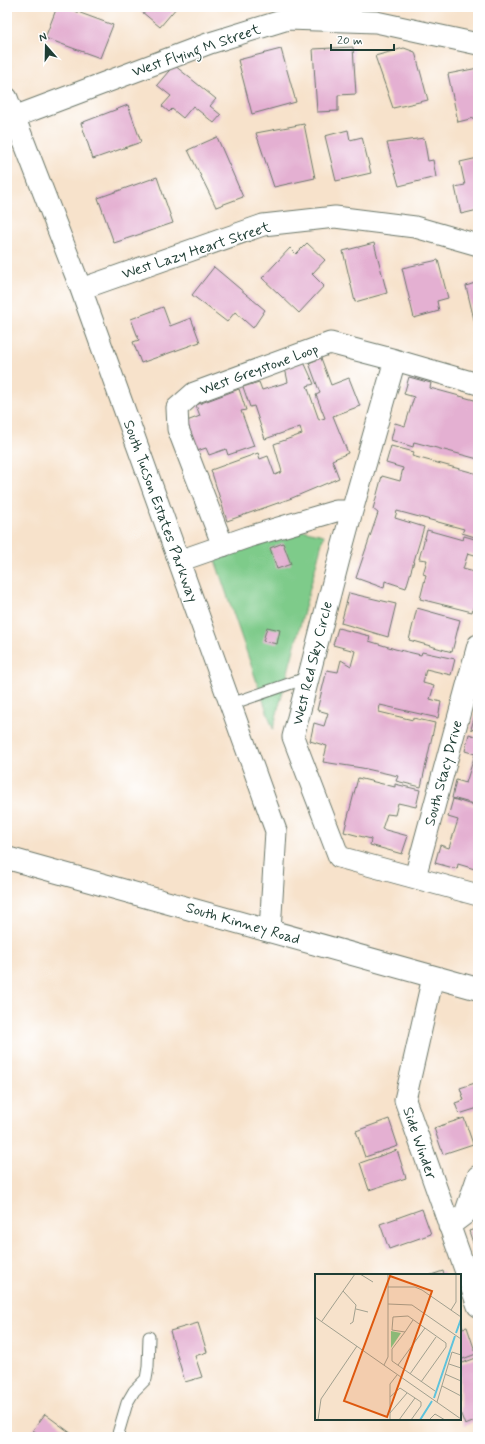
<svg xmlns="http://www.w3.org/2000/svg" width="485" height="1444" font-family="Mynerve,sans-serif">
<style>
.green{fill:#7ecb8a;stroke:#4e845f}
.building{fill:#e4b0d2}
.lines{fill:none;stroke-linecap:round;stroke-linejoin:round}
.lane-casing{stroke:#6b7769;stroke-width:13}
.street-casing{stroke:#6b7769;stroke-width:23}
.secondary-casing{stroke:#6b7769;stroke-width:24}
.lane{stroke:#fff;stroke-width:11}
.street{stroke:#fff;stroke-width:21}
.secondary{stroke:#fff;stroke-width:22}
.labels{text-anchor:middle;stroke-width:3;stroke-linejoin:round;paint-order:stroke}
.street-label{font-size:15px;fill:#1f3d34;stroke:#fff}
.inset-river{fill:none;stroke:#5ec3dc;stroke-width:2}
.inset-road{fill:none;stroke:#a1a08f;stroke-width:1}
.view{fill:#de580e;fill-opacity:0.15;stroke:#de580e;stroke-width:2}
.inset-edge{fill:none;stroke:#1f3d34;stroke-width:2}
</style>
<rect width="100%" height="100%" fill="#fff"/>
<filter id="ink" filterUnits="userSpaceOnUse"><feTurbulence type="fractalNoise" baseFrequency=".025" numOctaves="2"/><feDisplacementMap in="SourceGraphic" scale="8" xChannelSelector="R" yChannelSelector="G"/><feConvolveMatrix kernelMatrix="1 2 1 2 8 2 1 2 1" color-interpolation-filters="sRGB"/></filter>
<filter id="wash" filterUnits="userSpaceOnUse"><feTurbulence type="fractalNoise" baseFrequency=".012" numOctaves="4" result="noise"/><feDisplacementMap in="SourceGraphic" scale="16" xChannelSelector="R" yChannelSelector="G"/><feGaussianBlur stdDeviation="0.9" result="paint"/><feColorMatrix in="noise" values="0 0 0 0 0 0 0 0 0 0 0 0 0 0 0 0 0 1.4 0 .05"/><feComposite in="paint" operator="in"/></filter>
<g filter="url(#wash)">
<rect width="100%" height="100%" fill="#f7e2cb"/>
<!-- green -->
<path class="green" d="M302 530 324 535 273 729 215 560Z"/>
<g id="blocks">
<!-- building -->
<path class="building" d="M57 7H64L113 25 100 58 45 38Z
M136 7H177L160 27Z
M353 47 356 94 338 95V111L317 112 313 49Z
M404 48 415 52 428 100 393 108 375 56Z
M281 49 296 102 252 114 238 60Z
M174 65 216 99 210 106 221 115 214 123 193 106 183 118 172 109 169 112 162 106 171 96 157 85Z
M478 68V117L458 122 448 74Z
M128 105 141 142 93 159 81 123Z
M304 124 315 178 274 187 256 133Z
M348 130 350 140 362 137 371 173 336 181 325 136Z
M217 137 243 197 216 207 188 150Z
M424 138 428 161 433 160 436 177 399 186 387 143Z
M478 158V210L461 214 455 187 465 185 460 162Z
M157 177 173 223 114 243 98 198Z
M307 243 325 260 312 274 324 286 299 313 262 278 290 248 296 254Z
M374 243 387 293 355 302 343 251Z
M438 260 448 298 437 301 439 311 414 318 402 268Z
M214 267 265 310 253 328 235 312 227 322 192 295Z
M478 282V328H476L466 286Z
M163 307 170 326 191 318 200 342 141 363 133 342 139 340 131 319Z
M321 358 331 385 349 378 360 406 333 416 348 453 332 460 339 478 292 498 227 521 211 470 258 453 260 459 268 456 275 475 282 472 274 444 302 434 300 427 265 439 254 406 250 407 243 387 259 382 262 390 288 382 285 368 304 362 314 384 307 386 319 420 325 418 316 395 320 393 309 363Z
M409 377 431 383 430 388 478 401V459L414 442 413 447 391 440 395 423 405 426 414 397 404 394Z
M239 389 246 410 241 411 254 446 228 455 226 449 209 455 206 448 197 451 187 421 200 416 196 405Z
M391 446 414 452 412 456 478 474V538L462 533 464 529 397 511 395 518 424 527 406 588 385 581 384 588 356 578 378 513 373 509 382 476 400 481 403 468 386 463Z
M427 530 463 540 464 536 478 540V556L468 553 463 569 478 573V590L472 612 420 599 426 575 423 574 427 560 419 559Z
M283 543 291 564 277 569 270 548Z
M349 593 396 604 388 637 341 623Z
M417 608 460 620 452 652 409 640Z
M267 627 280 630 277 644 263 641Z
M338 628 370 636 369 641 395 649 421 655 422 652 455 659 451 675 426 669 423 683 434 686 430 699 441 702 438 718 380 705 379 712 413 720V718L435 723 421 787 396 781 398 776 362 768 323 762 327 746 310 741 314 723 324 726 328 713 317 710 327 670 338 672 341 660 351 666 355 651 333 645Z
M476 712H478V731L471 729Z
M469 734 478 737V800L475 799 474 804 452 798 456 780 466 783 475 754 465 751Z
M358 778 395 787V784L420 790 416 807 398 803 395 815 387 814 382 829 408 836 402 854 370 845 371 839 344 832Z
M453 799 475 806 474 810 478 811V870L458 864 457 869 435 863 440 845 449 848 458 820 448 817Z
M478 1082V1108L459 1114 455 1103 464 1100 460 1088Z
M464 1118 473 1144 443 1154 434 1128Z
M389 1119 398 1146 365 1157 356 1131Z
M397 1150 406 1178 369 1190 360 1163Z
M422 1209 431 1234 389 1249 380 1224Z
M478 1228V1258L469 1231Z
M443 1271 444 1275H431Z
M460 1320 463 1328 467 1327 476 1354 460 1360Z
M198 1323 207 1352 195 1356 202 1377 185 1382 170 1331Z
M476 1358 478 1364V1420L465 1425 460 1412V1364Z
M45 1414 76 1437H42L33 1430Z"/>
</g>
</g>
<g filter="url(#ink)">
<use href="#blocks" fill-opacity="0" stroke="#6b7769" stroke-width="1"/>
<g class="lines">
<!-- lane casing -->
<g class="lane-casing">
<path id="lane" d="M231 704 309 677
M117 1437 127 1403 134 1391 146 1379 148 1367 149 1337"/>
</g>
<!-- street casing -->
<g class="street-casing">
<path id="street" d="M7 98 81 289 276 831 270 931
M14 117 210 43 288 19 376 22 478 44
M81 289 263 225 335 217 415 227 478 245
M352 511 339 559 293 737 339 857 478 895
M223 546 178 429 177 408 194 393 330 343 395 360 478 384
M179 561 248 537 336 511H352L395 360
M415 877 478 645
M433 977 405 1100 478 1306
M449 1226 465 1214 478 1176"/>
</g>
<!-- secondary casing -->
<g class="secondary-casing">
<path id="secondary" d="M7 858 478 989"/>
</g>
<!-- lane -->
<use href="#lane" class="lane"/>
<!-- street -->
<use href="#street" class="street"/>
<!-- secondary -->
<use href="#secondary" class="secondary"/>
</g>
</g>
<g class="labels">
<!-- street labels -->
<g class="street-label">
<text transform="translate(196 50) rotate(-19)" y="5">West Flying M Street</text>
<text transform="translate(196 250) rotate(-18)" y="5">West Lazy Heart Street</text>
<text transform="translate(259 369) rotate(-20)" y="5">West Greystone Loop</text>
<text transform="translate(161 511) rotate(70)" y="5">South Tucson Estates Parkway</text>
<text transform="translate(312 663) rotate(-76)" y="5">West Red Sky Circle</text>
<text transform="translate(443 773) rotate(-75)" y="5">South Stacy Drive</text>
<text transform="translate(243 923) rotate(16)" y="5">South Kinney Road</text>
<text transform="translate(420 1143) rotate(71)" y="5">Side Winder</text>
</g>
</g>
<!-- overview -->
<g transform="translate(315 1274)">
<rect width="146" height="146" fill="#f7e2cb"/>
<path d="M76 57 86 59 76 74Z" fill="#7ecb8a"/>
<path class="inset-river" d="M141 59 146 45M119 124 140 62M105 146 117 127"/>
<path class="inset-road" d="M45 0 58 8M73 13H100L107 16 146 43M28 17 41 31 38 48 35 50M73 30 97 31 146 65M41 35 53 38M136 36 141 28V0M0 43 146 145M7 47 40 0M77 56 78 43 93 42 131 69V73L106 108M77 56 90 58 98 46M90 58 77 75V87L120 117M134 90 146 94M69 91 73 83V0M83 91 110 54M95 100 121 63M130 100 146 107M127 112 146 122M75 123 85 114 106 128V132L96 146M122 128 137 78 146 81M75 139 92 119M3 146 6 125 42 72M75 146V110L82 101M84 146 100 124M114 146 120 140 130 146"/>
<path class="view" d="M75 2 117 17 72 143 29 127Z"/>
<rect width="146" height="146" class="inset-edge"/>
</g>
<!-- margin -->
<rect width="485" height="1444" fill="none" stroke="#fff" stroke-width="24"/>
<!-- north arrow -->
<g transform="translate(46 46) rotate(340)" stroke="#ffffff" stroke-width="3" paint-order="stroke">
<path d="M0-3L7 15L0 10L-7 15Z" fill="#1f3d34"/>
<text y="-6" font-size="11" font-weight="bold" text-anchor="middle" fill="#1f3d34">N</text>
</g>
<!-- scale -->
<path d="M331 44v6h63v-6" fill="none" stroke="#1f3d34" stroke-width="2"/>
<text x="337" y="44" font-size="12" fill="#1f3d34" stroke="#ffffff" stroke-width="3" paint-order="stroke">20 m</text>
</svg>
